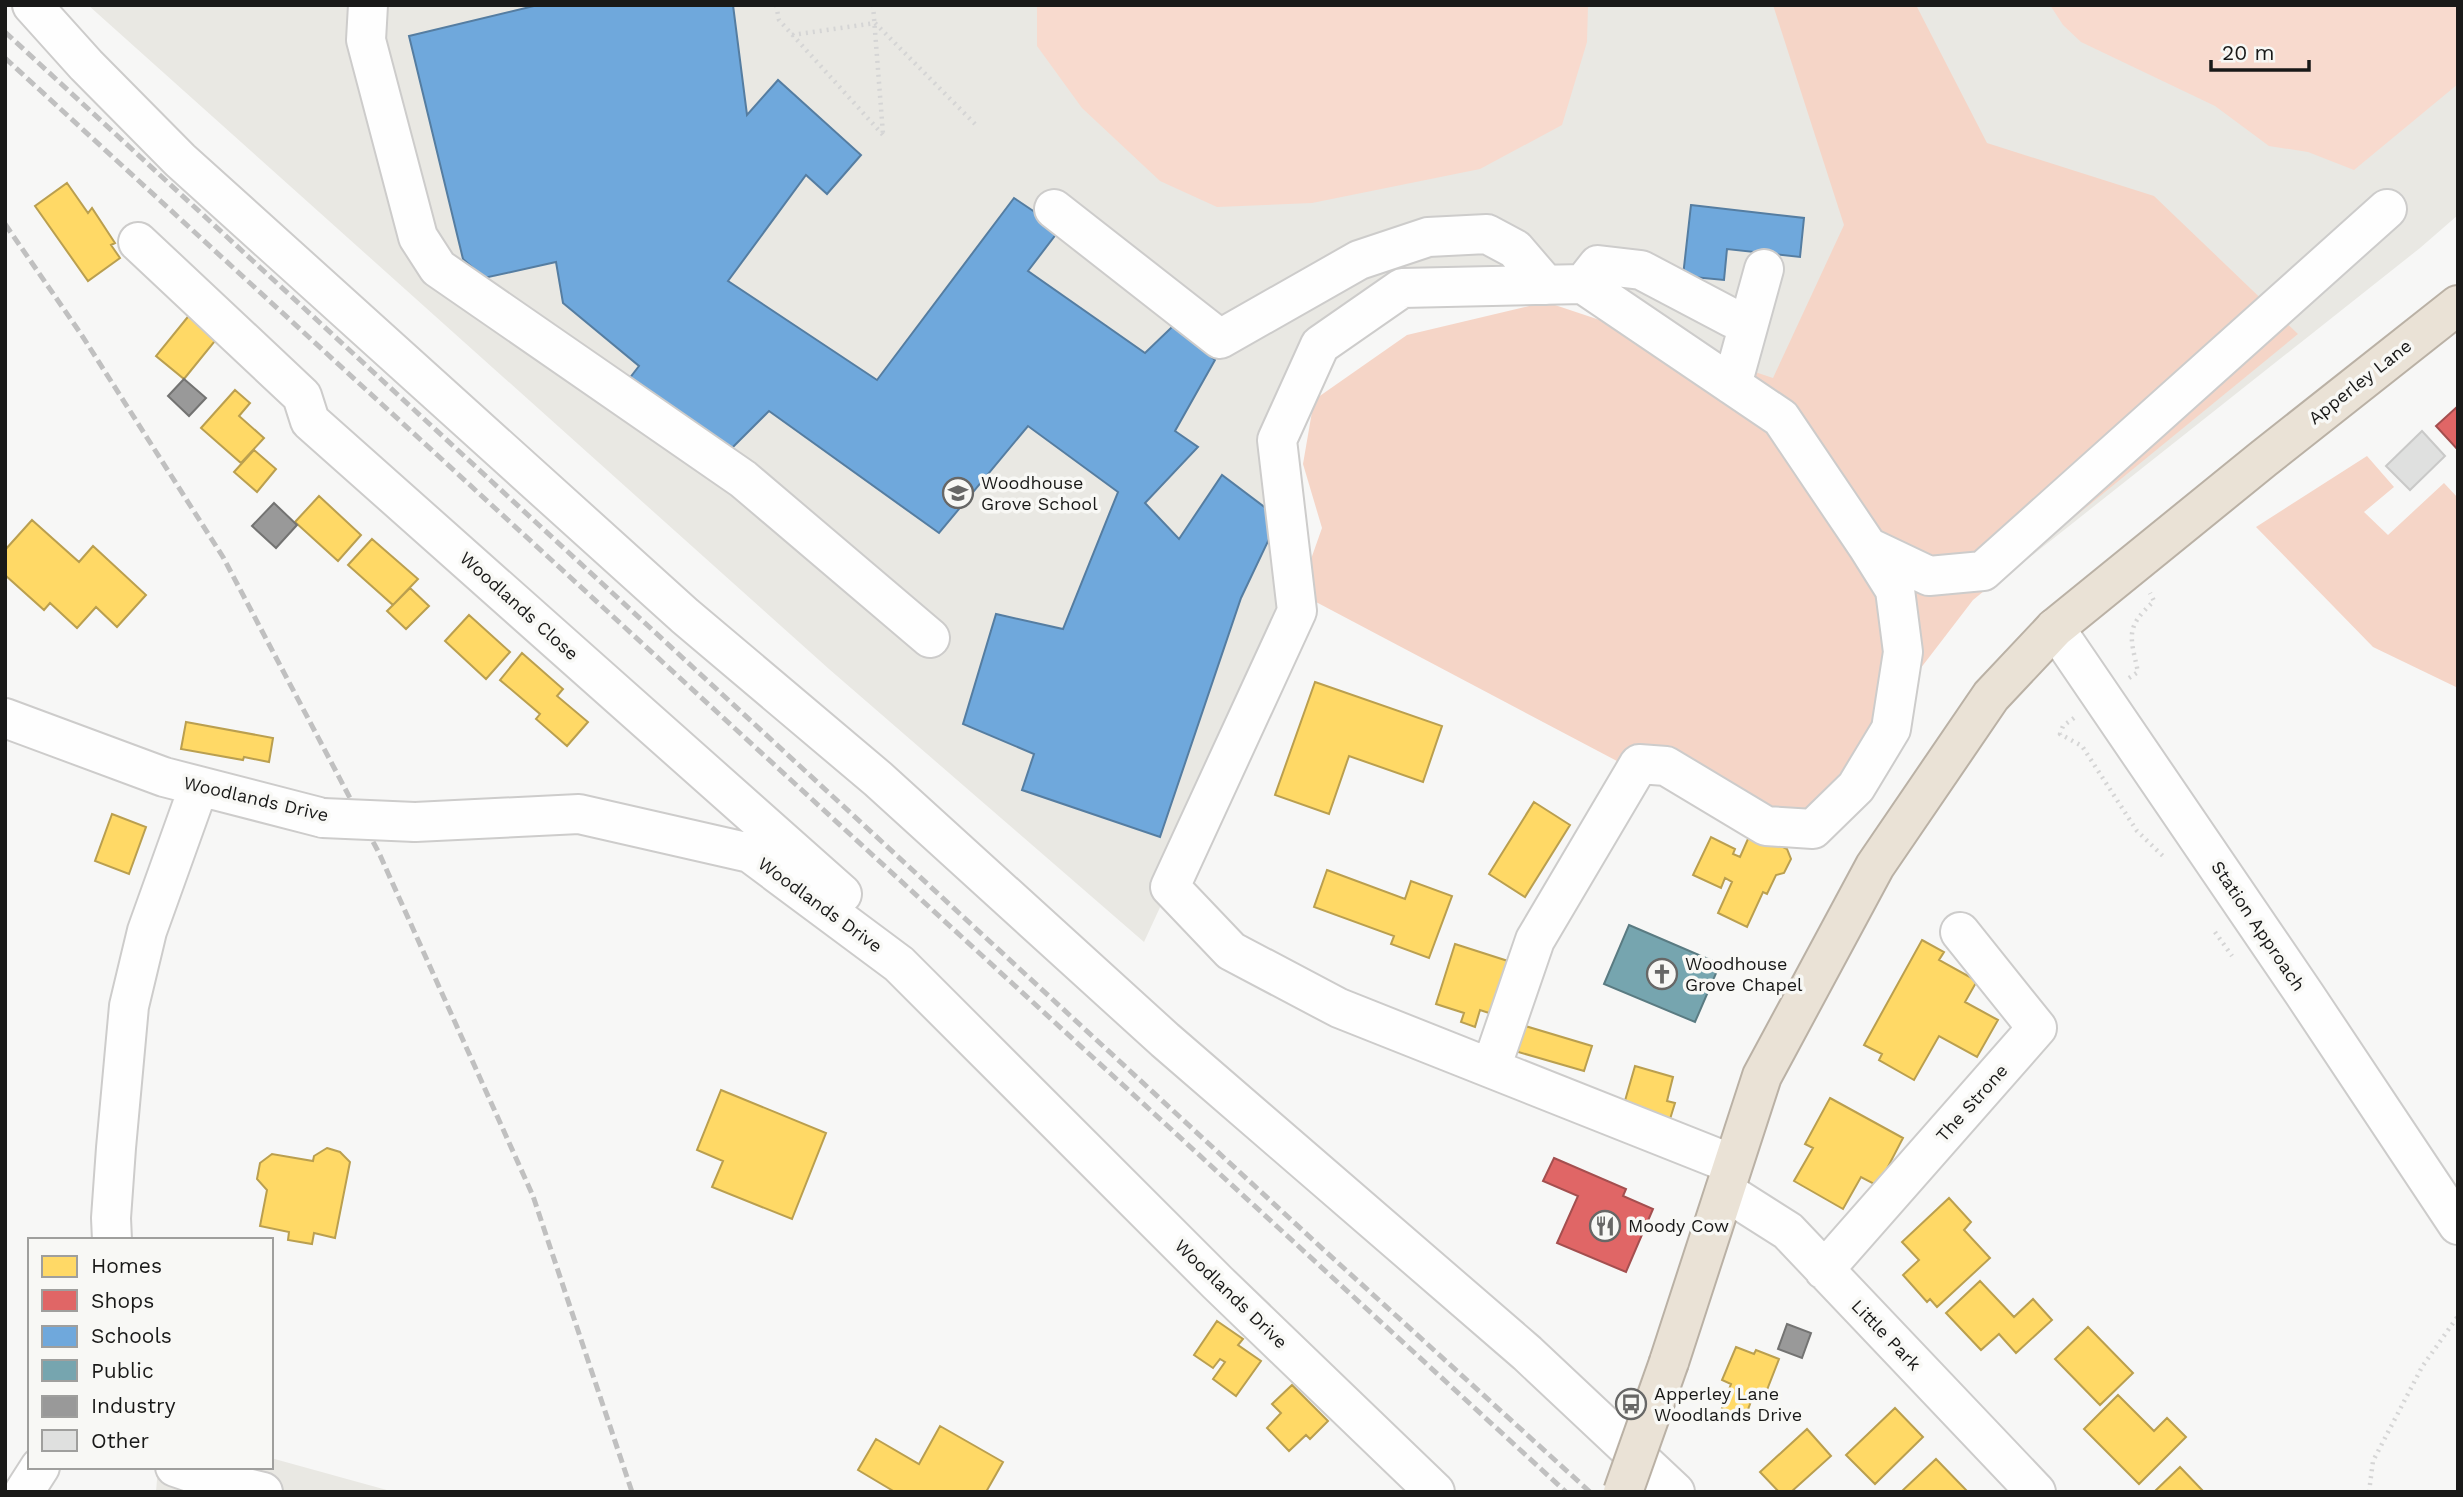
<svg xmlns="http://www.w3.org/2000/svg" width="2463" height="1497" font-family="'Work Sans',sans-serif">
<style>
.built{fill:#e9e8e3}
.green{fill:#f8dace}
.forest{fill:#f5d5c7}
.homes{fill:#ffd966;stroke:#ba9f4f;stroke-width:2}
.shops{fill:#e06666;stroke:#a44f4f;stroke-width:2}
.schools{fill:#6fa8dc;stroke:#557da1;stroke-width:2}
.public{fill:#76a5af;stroke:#5a7b82;stroke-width:2}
.industry{fill:#999;stroke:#737372;stroke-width:2}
.building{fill:#dfe0df;stroke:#c9c9c8;stroke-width:2}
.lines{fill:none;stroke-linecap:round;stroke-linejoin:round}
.minor-casing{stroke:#cdcccb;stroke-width:42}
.highway-casing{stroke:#bab1a5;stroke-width:42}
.path{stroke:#d5d5d5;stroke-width:4.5;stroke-dasharray:2 5;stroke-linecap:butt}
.minor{stroke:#fefefe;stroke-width:38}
.highway{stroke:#eae2d6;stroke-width:38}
.rail{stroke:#c0c0c0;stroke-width:5;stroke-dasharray:10 5;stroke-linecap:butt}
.minor-bridge-casing{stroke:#cdcccb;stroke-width:42;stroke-linecap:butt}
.highway-bridge-casing{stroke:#bab1a5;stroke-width:42;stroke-linecap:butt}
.minor-bridge{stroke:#fefefe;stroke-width:38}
.highway-bridge{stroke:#eae2d6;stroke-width:38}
.labels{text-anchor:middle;stroke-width:7;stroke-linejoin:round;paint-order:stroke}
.street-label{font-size:18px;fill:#191918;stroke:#f8f8f5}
.poi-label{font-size:18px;fill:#191918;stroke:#f8f8f5;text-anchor:start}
</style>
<rect width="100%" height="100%" fill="#f7f7f6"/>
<!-- built -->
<path class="built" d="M88 5H2458V215L2420 248 2006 576 1983 571 1583 284 1402 288 1320 345 1277 440 1297 611 1144 942 829 669Z
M271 1458 394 1492H156L158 1467H271Z"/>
<!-- green -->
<path class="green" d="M1037 5H1588L1587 42 1562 125 1480 169 1312 203 1217 207 1160 181 1082 108 1037 46Z
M2050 5H2458V84L2354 170 2308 152 2269 146 2215 106 2081 42 2063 25Z"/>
<!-- forest -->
<path class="forest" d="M1773 5H1916L1987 143 2154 196 2298 334 1973 600 1805 819 1704 807 1299 593 1322 528 1303 464 1314 400 1407 335 1546 302 1773 378 1844 225Z
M2367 456 2394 487 2364 512 2388 535 2444 483 2458 498V688L2373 647 2256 527Z"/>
<!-- homes -->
<path class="homes" d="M67 183 88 213 92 208 115 243 111 245 120 258 88 281 35 206Z
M191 313 219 336 184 379 156 356Z
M235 390 250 403 239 416 264 438 241 463 201 428Z
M254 450 276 469 257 492 234 472Z
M319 496 361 535 338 561 295 522Z
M32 520 79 562 93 546 146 595 117 627 96 607 77 628 50 603 44 610 5 575V550Z
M372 539 418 579 393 605 348 565Z
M410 588 429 606 406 629 387 611Z
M469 615 510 652 486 679 445 641Z
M522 653 563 689 557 696 588 722 567 746 536 719 540 714 500 680Z
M1315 682 1442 726 1423 782 1349 756 1329 814 1275 795Z
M186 722 273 738 269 762 244 757 243 760 181 749Z
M1534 802 1570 825 1525 897 1489 874Z
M112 814 146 827 129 874 95 861Z
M1751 832 1787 849 1791 859 1784 873 1776 875 1767 894 1763 892 1747 927 1718 913 1732 882 1725 878 1721 888 1693 875 1711 837 1735 849 1733 854 1740 857Z
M1327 870 1405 899 1411 881 1452 896 1429 958 1391 944 1394 936 1314 907Z
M1922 940 1944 952 1939 960 1977 981 1965 1002 1998 1020 1977 1057 1939 1036 1914 1080 1879 1060 1882 1054 1864 1045Z
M1455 944 1511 962 1495 1015 1480 1010 1475 1027 1461 1022 1464 1013 1436 1004Z
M1522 1025 1592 1046 1584 1071 1515 1051Z
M1635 1066 1673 1077 1667 1101 1675 1103 1666 1132 1620 1118Z
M721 1090 826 1133 792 1219 712 1187 723 1161 697 1150Z
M1830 1098 1903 1138 1878 1186 1861 1177 1843 1209 1794 1181 1813 1148 1805 1144Z
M327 1148 340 1152 350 1162 335 1238 314 1233 312 1244 288 1240 289 1232 260 1226 267 1190 257 1179 260 1163 272 1154 313 1161 314 1156Z
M1949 1198 1971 1222 1964 1230 1990 1258 1937 1307 1930 1299 1927 1302 1903 1275 1919 1260 1902 1242Z
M1980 1281 2014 1317 2033 1299 2052 1320 2016 1353 1999 1334 1981 1350 1946 1313Z
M1217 1321 1243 1339 1238 1345 1261 1361 1236 1396 1213 1379 1225 1362 1220 1359 1213 1368 1194 1355Z
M2088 1327 2133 1373 2100 1405 2055 1359Z
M1736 1347 1754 1354 1756 1350 1779 1359 1765 1395 1755 1391 1744 1420 1721 1411 1731 1384 1722 1380Z
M1292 1385 1328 1421 1310 1439 1306 1435 1289 1451 1267 1428 1281 1413 1272 1404Z
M2118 1395 2154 1431 2167 1418 2186 1437 2139 1484 2084 1429Z
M1895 1408 1923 1437 1875 1484 1846 1455Z
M940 1426 1003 1462 986 1492H895L858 1470 876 1439 919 1464Z
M1807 1429 1831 1456 1791 1492H1779L1760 1472Z
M1936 1459 1968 1492H1903L1902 1491Z
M2180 1467 2204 1492H2154Z"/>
<!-- shops -->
<path class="shops" d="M2458 406V450L2436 426Z
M1554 1158 1626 1189 1623 1196 1653 1209 1626 1272 1557 1243 1578 1196 1543 1181Z"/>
<!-- schools -->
<path class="schools" d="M538 5H733L747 115 778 80 861 155 827 194 806 175 728 281 877 380 1014 198 1060 229 1028 271 1145 353 1174 325 1215 360 1175 431 1198 447 1145 503 1179 539 1222 475 1279 518 1241 598 1160 837 1022 790 1034 754 963 724 996 614 1063 629 1118 492 1028 426 939 533 769 411 727 453 629 379 639 366 563 303 556 262 484 278 463 259 409 36Z
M1691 205 1804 218 1800 257 1727 249 1724 280 1683 276Z"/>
<!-- public -->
<path class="public" d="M1629 925 1720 964 1695 1022 1604 984Z"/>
<!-- industry -->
<path class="industry" d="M184 379 206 398 189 416 168 396Z
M274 503 297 525 276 548 252 526Z
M1787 1324 1811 1333 1802 1358 1778 1349Z"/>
<!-- building -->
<path class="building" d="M2422 431 2445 456 2410 490 2386 466Z"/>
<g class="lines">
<!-- minor casing -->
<g class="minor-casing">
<path id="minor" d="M32 5 86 65 180 160 685 616 878 779 1165 1040 1527 1353 1675 1492
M368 5 366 40 418 237 438 268 743 479 930 638
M1054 209 1220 339 1359 260 1428 237 1487 234 1515 249 1546 285
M138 242 302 396 310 421 842 894
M1583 284 1598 265 1641 270 1732 318 1749 322
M1732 385 1764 269
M2055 628 2305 995 2458 1225
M5 718 164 777 323 818
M415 822 579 814 750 853 899 964 1218 1283 1435 1492
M1491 1068 1535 940 1639 764 1666 766 1766 826 1813 829 1856 787 1891 729 1903 652 1895 590 1868 547
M1732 1164 1339 1008 1231 951 1170 887 1297 611 1277 440 1320 345 1402 288 1583 284 1781 418 1868 547 1929 576 1983 571 2387 209
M1725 1191 1788 1231 2036 1492
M112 1240 111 1218 116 1148 129 1006 147 931 199 786
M1824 1270 2037 1028 1960 932
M175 1467 213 1480 263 1492
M24 1492 40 1467"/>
</g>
<!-- highway casing -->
<g class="highway-casing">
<path id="highway" d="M1669 1362 1762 1076 1875 866 1991 696 2055 628 2263 459 2458 305"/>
</g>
<!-- path -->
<path class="path" d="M776 5 779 20 883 135
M873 5 883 134
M792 35 875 23 975 124
M2129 678 2138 672C2130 635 2125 628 2154 601L2150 593
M2074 718 2063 726 2060 734 2082 746 2137 831 2165 858
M2215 932 2232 956
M2369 1492 2373 1461 2422 1367 2458 1316"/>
<!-- minor -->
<use href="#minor" class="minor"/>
<!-- highway -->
<use href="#highway" class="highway"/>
<!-- rail -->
<path class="rail" d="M5 32 1325 1251 1590 1492
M5 58 1566 1492
M5 224 81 334 223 557 379 853 533 1196 632 1492"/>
<!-- minor-bridge casing -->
<g class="minor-bridge-casing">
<path id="minor-bridge" d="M323 818 415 822"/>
</g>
<!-- highway-bridge casing -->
<g class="highway-bridge-casing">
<path id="highway-bridge" d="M1623 1492 1669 1362"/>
</g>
<!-- minor-bridge -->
<use href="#minor-bridge" class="minor-bridge"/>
<!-- highway-bridge -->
<use href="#highway-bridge" class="highway-bridge"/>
</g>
<!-- icons -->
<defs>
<g id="school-ring" transform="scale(1.575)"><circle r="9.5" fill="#f8f8f5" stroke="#676766" stroke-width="1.5"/><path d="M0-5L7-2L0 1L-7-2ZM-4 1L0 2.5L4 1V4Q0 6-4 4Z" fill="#676766"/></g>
<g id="church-ring" transform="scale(1.575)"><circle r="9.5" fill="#f8f8f5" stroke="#676766" stroke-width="1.5"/><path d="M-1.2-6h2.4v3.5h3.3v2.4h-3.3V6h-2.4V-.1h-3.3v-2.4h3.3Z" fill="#676766"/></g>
<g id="restaurant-ring" transform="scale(1.575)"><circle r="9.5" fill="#f8f8f5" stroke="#676766" stroke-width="1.5"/><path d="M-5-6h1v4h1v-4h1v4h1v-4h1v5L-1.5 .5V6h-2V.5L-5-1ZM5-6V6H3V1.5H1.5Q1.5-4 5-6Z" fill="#676766"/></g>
<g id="bus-ring" transform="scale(1.575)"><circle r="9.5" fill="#f8f8f5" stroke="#676766" stroke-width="1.5"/><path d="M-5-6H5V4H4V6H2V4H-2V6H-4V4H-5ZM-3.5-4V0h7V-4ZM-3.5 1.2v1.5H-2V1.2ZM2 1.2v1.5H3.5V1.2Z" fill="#676766"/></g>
</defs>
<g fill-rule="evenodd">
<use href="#school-ring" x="958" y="493"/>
<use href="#church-ring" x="1662" y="974"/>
<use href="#restaurant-ring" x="1605" y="1226"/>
<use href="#bus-ring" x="1631" y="1404"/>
</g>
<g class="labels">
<!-- street labels -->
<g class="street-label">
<text transform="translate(2360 382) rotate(-38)" y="6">Apperley Lane</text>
<text transform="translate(519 606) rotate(42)" y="6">Woodlands Close</text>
<text transform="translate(256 799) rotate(13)" y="6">Woodlands Drive</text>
<text transform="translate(820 905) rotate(36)" y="6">Woodlands Drive</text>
<text transform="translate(2258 926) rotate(56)" y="6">Station Approach</text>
<text transform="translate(1972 1103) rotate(-48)" y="6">The Strone</text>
<text transform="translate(1231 1294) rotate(44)" y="6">Woodlands Drive</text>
<text transform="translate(1886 1335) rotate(46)" y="6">Little Park</text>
</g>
<!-- poi labels -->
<g class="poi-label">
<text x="981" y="489">Woodhouse<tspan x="981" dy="21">Grove School</tspan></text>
<text x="1685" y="970">Woodhouse<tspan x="1685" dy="21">Grove Chapel</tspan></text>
<text x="1628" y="1232">Moody Cow</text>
<text x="1654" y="1400">Apperley Lane<tspan x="1654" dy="21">Woodlands Drive</tspan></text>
</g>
</g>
<!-- border -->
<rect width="2463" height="1497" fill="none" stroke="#191918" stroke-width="14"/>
<!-- legend -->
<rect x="28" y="1238" width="245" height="231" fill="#f8f8f5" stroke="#9f9f9d" stroke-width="2"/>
<rect x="42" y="1256" width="35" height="21" fill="#ffd966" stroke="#9f9f9d" stroke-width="2"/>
<text x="91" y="1273" font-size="21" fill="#191918">Homes</text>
<rect x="42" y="1290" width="35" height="21" fill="#e06666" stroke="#9f9f9d" stroke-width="2"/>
<text x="91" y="1308" font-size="21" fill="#191918">Shops</text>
<rect x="42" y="1326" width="35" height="21" fill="#6fa8dc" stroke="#9f9f9d" stroke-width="2"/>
<text x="91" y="1343" font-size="21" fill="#191918">Schools</text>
<rect x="42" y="1360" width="35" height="21" fill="#76a5af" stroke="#9f9f9d" stroke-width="2"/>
<text x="91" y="1378" font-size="21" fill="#191918">Public</text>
<rect x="42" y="1396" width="35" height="21" fill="#999999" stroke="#9f9f9d" stroke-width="2"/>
<text x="91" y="1413" font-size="21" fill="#191918">Industry</text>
<rect x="42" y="1430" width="35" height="21" fill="#dfe0df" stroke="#9f9f9d" stroke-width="2"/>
<text x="91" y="1448" font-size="21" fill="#191918">Other</text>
<!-- scale -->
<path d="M2211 60v10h98v-10" fill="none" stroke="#191918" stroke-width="3.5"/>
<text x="2222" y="60" font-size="21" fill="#191918" stroke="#f8f8f5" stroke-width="5" paint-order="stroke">20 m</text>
</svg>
